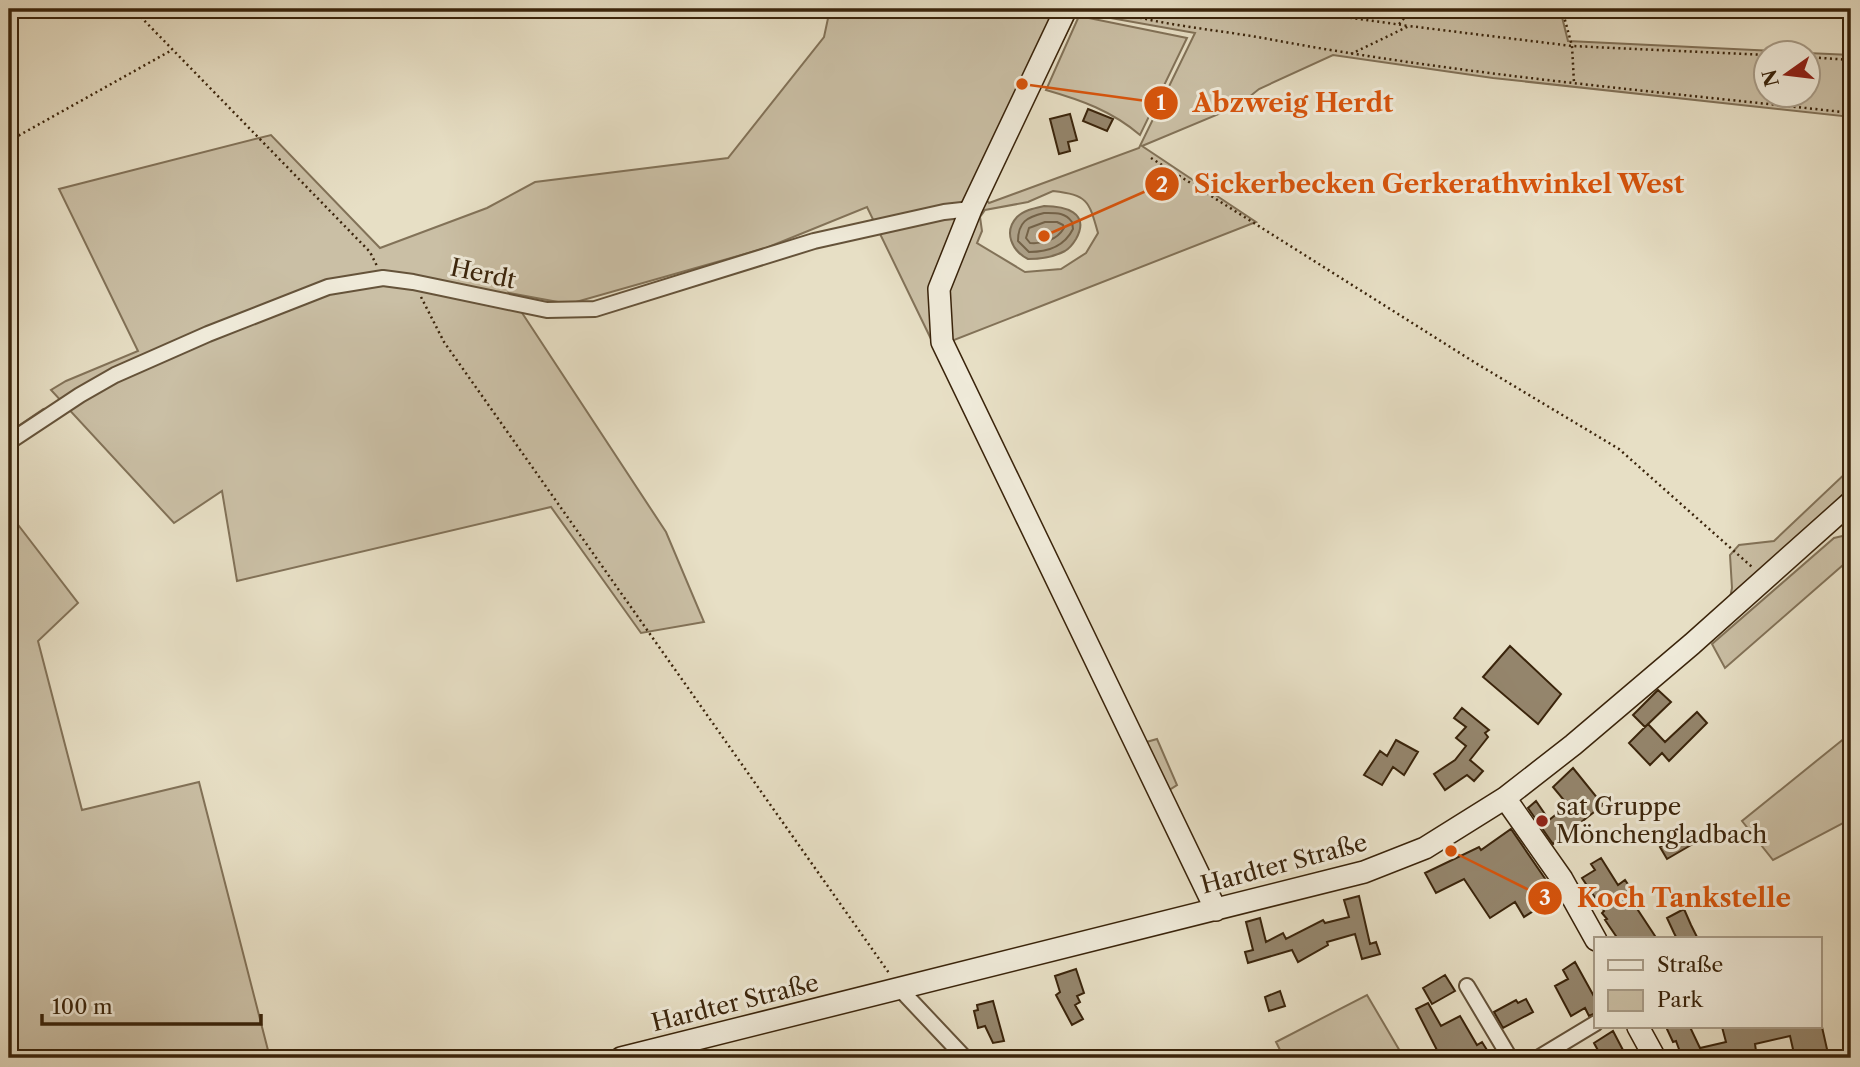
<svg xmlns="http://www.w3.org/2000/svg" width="1860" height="1067" font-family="'Libre Caslon Text',serif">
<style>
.green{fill:#cabfa5;stroke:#827258;stroke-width:2;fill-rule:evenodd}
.water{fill:#ac9f86;stroke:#7e6e55;stroke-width:2}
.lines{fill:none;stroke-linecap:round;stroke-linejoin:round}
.shore{stroke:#736248;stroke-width:2}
.stream{stroke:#7e6e55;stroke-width:4.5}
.building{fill:#94856c;stroke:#3a240b;stroke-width:2}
.street-casing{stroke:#65533a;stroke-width:18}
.secondary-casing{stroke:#3a240b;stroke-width:24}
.path{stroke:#3a240b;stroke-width:2.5;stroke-dasharray:2 3.5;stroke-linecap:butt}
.street{stroke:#efead9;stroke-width:14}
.secondary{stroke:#efead9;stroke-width:21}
.poi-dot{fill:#8f2418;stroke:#efead9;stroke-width:2.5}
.labels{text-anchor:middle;stroke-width:6;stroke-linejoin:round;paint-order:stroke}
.street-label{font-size:24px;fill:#3a240b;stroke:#efead9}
.poi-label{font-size:24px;fill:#3a240b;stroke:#efead9;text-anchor:start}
.leader{fill:none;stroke:#d7540c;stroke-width:2.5}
.callout-dot{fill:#d7540c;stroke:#efead9;stroke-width:2.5}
.mark-label{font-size:21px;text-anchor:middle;font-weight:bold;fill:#fff}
.callout-label{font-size:26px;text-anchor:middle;font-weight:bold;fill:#d7540c;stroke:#efead9;stroke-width:6;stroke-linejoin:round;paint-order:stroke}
</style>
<rect width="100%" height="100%" fill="#e7dfc5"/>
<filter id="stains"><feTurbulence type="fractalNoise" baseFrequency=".00286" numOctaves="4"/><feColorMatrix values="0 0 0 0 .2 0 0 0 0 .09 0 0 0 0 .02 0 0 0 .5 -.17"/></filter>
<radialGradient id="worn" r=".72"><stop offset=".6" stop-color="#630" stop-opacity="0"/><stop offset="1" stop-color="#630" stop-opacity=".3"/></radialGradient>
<!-- green -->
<path class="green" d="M830 9H1560L1568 41 1794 52H1766V94H1808V53L1851 55V117L1493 78 1333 55 1259 89 1238 106 1142 146 1256 222 949 342 931 339 867 207 766 248 569 304 509 293 666 532 704 622 641 633 551 507 237 581 222 491 174 523 51 390 66 381 138 351 59 189 271 135 380 248 487 208 535 182 728 158 824 37ZM1077 12 1195 33 1139 148 989 203 985 198ZM1053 191C1088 195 1089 201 1098 233L1086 253 1061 269 1025 272 977 243 982 231 980 217 985 210 1028 202Z
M1079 16 1187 38 1140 135C1112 111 1081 100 1046 90Z
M1851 468V492L1730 598 1732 588 1730 555 1739 545 1774 541Z
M9 513 78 603 38 641 82 810 199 782 270 1058H9Z
M1851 534V558L1725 668 1712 644 1834 538Z
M1851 733V819L1773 860 1742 821Z
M1157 739 1177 785 1166 792 1143 743Z
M1367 995 1404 1058H1284L1276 1042Z"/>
<!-- water -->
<path class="water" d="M1044 206C1064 206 1091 212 1076 239 1073 244 1070 248 1065 251 1054 257 1041 259 1028 259 1012 251 1003 232 1017 217 1024 210 1035 208 1044 206Z"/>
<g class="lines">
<!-- shore -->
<path class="shore" d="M1044 213C1055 213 1065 212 1072 222L1073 229C1064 247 1048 252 1029 252L1018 241C1018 222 1027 217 1044 213Z
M1045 222H1057L1063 225 1064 228C1057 240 1043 244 1030 243L1026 238 1029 228Z"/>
<!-- stream -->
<path class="stream" d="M13 431 44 410"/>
</g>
<!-- building -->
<path class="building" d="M1088 109 1113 119 1107 131 1083 121Z
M1070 114 1077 140 1068 142 1070 151 1059 154 1050 119Z
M1510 646 1561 694 1538 724 1483 677Z
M1658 690 1671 702 1645 727 1633 715Z
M1462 708 1489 730 1485 733 1488 737 1470 760 1483 771 1474 781 1467 775 1445 790 1434 774 1455 760 1466 746 1456 738 1466 727 1454 718Z
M1697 712 1707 723 1669 761 1662 753 1650 765 1629 743 1648 724 1665 742Z
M1396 740 1418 752 1404 775 1393 767 1382 785 1364 775 1380 751 1387 756Z
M1573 768 1603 805 1553 844 1528 808 1536 801 1549 820 1568 805 1553 787Z
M1511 829 1557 896 1524 917 1515 902 1490 918 1464 879 1436 893 1425 873 1479 847 1481 850Z
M1691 829 1698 841 1667 859 1660 847Z
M1601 858 1618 885 1625 880 1635 895 1630 898 1657 939H1618L1605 920 1607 919 1602 913 1604 911 1582 878 1595 870 1591 864Z
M1359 896 1370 944 1376 942 1380 954 1362 959 1355 934 1327 942 1328 945 1298 962 1292 950 1248 963 1245 952 1253 950 1246 922 1260 918 1266 942 1283 933 1286 939 1323 920 1325 923 1349 917 1344 900Z
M1684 909 1691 925 1698 939H1677L1674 933 1667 918Z
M1575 962 1596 1000V1013L1589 1016 1585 1008 1571 1016 1555 986 1568 979 1563 970Z
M1076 969 1084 993 1077 996 1080 1002 1075 1005 1083 1019 1072 1025 1056 995 1060 992 1055 976Z
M1445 975 1455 991 1432 1004 1423 988Z
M1280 991 1285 1006 1269 1011 1265 997Z
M1526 999 1533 1012 1503 1028 1494 1012 1516 1000 1518 1003Z
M993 1001 1004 1041 993 1043 985 1026 978 1028 974 1011 978 1010 977 1005Z
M1428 1003 1441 1026 1460 1016 1477 1045 1482 1042 1492 1058H1441L1416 1009Z
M1666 1027H1690L1700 1048 1726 1042 1722 1027H1822L1829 1058H1795L1790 1036 1755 1044 1757 1058H1676L1675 1053 1680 1052 1676 1041 1673 1042Z
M1613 1031 1624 1052 1609 1058 1605 1051 1600 1054 1594 1043Z"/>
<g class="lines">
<!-- street casing -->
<g class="street-casing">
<path id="street" d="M9 442 80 395 115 375 208 334 328 287 383 278 413 282 547 310 595 309 814 241 944 212 971 209
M1467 986 1510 1058
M899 988 965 1058
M1538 1058 1596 1023"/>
</g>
<!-- secondary casing -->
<g class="secondary-casing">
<path id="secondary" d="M1066 9 971 209 939 289 942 342 1216 910
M1505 798 1562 879 1596 940
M1638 1027 1655 1058
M621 1058 1364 872 1425 848 1505 798 1573 745 1692 644 1851 502"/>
</g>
<!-- path -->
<path class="path" d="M133 9 370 252 377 266
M1108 9C1157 25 1212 29 1263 38 1458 75 1655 91 1851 113
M1307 9 1323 14 1409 26
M1562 9 1572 46 1574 83
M1399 24 1412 9
M1351 54 1409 26 1572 46 1766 55
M1808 57 1851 60
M9 141 172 50
M1151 158 1474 362 1619 449 1752 567
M421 297 444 342 889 973"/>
<!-- street -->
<use href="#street" class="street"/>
<!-- secondary -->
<use href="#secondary" class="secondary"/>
</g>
<!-- markers -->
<circle class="poi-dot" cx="1542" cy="821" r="7"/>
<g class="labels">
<!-- street labels -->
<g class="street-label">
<text transform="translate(483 274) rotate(12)" y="8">Herdt</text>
<text transform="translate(1284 864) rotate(-15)" y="8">Hardter Straße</text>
<text transform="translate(735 1003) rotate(-14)" y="8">Hardter Straße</text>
</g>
<!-- poi labels -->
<g class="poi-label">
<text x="1556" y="815">sat Gruppe<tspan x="1556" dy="28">Mönchengladbach</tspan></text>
</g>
</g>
<!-- callouts -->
<path class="leader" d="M1022 84L1161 103M1044 236L1162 184M1451 851L1545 898"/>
<g class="callout-dot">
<circle cx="1022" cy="84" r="7"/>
<circle cx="1044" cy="236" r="7"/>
<circle cx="1451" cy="851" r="7"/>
<circle cx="1161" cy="103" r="18"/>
<circle cx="1162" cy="184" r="18"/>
<circle cx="1545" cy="898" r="18"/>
</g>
<g class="mark-label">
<text x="1161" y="110">1</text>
<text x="1162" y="192">2</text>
<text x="1545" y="905">3</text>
</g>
<g class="callout-label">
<text x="1293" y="112">Abzweig Herdt</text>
<text x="1439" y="193">Sickerbecken Gerkerathwinkel West</text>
<text x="1684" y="907">Koch Tankstelle</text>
</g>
<!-- margin -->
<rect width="1860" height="1067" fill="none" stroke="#e7dfc5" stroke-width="35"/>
<rect x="10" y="10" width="1839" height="1046" fill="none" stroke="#3a240b" stroke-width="3.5"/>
<rect x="18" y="18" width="1825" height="1032" fill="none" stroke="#3a240b" stroke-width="2"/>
<!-- legend -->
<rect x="1594" y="937" width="228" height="91" fill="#efead9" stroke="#a79b87" stroke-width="2"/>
<rect x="1608" y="960" width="35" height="10" fill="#efead9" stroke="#a79b87" stroke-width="2"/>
<text x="1657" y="972" font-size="21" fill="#3a240b">Straße</text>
<rect x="1608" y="990" width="35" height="21" fill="#cabfa5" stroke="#a79b87" stroke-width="2"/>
<text x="1657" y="1007" font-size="21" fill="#3a240b">Park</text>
<!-- north arrow -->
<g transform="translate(1787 74) rotate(256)"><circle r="33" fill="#efead9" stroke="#a79b87" stroke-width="2"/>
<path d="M0-5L12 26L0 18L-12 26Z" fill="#8f2418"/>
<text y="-10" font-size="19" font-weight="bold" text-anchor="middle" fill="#3a240b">N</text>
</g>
<!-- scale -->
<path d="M42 1014v10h219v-10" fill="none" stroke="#3a240b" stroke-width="3.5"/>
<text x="52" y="1014" font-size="21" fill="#3a240b" stroke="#efead9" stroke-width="5" paint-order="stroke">100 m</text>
<rect width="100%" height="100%" filter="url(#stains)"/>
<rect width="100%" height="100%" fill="url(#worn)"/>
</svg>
